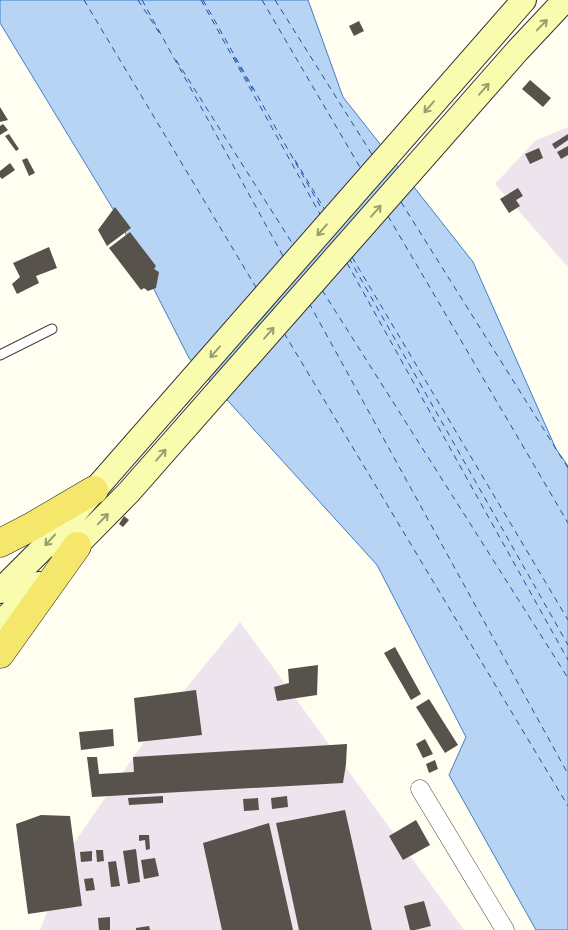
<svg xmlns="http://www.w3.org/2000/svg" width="568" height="930" font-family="'Times New Roman',serif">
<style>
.industrial{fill:#ede4ed}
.water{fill:#b7d4f4;stroke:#407ec9}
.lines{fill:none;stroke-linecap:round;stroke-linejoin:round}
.ferry{stroke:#1b519e;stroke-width:1;stroke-dasharray:6 5;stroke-linecap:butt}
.building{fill:#57524b}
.service-casing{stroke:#424242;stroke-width:11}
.minor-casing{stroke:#424242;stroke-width:19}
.secondary-casing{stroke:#313131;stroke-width:26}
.primary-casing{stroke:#202020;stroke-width:29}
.service{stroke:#fff;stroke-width:9}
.minor{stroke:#fff;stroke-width:18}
.secondary{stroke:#f9fcae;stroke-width:24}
.primary{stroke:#f4e76c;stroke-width:28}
.oneway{stroke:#9b9d6e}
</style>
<rect width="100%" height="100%" fill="#fffef1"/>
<!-- industrial -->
<path class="industrial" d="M568 127V267L495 184 535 141Z
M240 622 464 930H40L74 843 153 729Z"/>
<!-- water -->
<path class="water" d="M0 0H308L343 97 473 262 556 449 568 466V930H536L449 775 466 737 377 565 189 358 113 209 0 23Z"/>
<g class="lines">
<!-- ferry -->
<path class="ferry" d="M84 0 257 289
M138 0 162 37
M142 0 283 256
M201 0 321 216
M203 0 323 211
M262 0 361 169
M275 0 373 156
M234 57 253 90
M176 60 294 246
M295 160 325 210
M401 202 568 468
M388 216 568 523
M352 257 568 620
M349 258 568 645
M347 263 568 660
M322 290 568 678
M309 303 568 774
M284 333 568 806"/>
</g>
<!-- building -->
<path class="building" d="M359 21 364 31 354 36 349 26Z
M530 80 551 98 543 107 522 89Z
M0 107 8 120 0 122Z
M3 124 8 130 0 135V126Z
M9 134 19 149 16 151 5 136Z
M568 134V140L555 149 552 144Z
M568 146V155L561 159 557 152Z
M539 148 543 158 530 164 525 154Z
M27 158 35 173 29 176 22 160Z
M10 163 15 170 2 179 0 177V171Z
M518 188 523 196 516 200 520 206 509 213 500 199Z
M115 207 131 228 107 246 98 230Z
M130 232 156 266 154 269 159 272 156 288 148 291 144 288 141 290 109 248Z
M49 247 57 268 36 276 39 283 17 294 12 284 20 277 13 263Z
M124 516 129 520 123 527 119 524Z
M395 647 421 694 411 700 384 653Z
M318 665 317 695 277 701 274 687 289 683 288 669Z
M196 690 202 735 138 742 134 698Z
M429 699 458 745 445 753 416 707Z
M113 729 114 746 81 750 79 732Z
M425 739 433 754 423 758 416 744Z
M347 744 346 764 343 783 92 797 87 757H97L99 774 134 772 133 757Z
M435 760 438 769 429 773 426 764Z
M163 796V803L129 805 128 798Z
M287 796 288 807 272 809 271 798Z
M258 798 259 810 244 811 243 799Z
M345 810 372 930H299L276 823Z
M41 815 70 816 82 906 28 914 16 824Z
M416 820 430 845 403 860 389 836Z
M269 823 293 930H222L203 843Z
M139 835H149L150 849 146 850 145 840 139 841Z
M136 849 140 882 128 884 123 851Z
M96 850H103L104 861 97 862Z
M92 851V861L81 862 80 852Z
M155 858 159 876 144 879 141 860Z
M116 861 120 886 111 887 108 862Z
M93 878 95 890 86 891 84 879Z
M424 901 431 926 415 930H410L404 906Z
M110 917V930H99L98 918Z
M149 926 150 930H136V928Z"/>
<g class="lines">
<!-- service casing -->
<g class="service-casing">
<path id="service" d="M0 355 52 329"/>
</g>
<!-- minor casing -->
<g class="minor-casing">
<path id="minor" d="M420 789 505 930"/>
</g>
<!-- secondary casing -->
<g class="secondary-casing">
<path id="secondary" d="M64 558 129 492 518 50 565 0
M0 591 50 541 524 0
M0 624 39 584"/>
</g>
<!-- primary casing -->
<g class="primary-casing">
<path id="primary" d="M0 543 31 527 94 490
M0 654 77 546"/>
</g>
<!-- service -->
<use href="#service" class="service"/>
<!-- minor -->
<use href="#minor" class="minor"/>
<!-- secondary -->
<use href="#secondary" class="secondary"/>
<!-- primary -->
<use href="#primary" class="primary"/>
</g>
<!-- one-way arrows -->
<defs><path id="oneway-shaft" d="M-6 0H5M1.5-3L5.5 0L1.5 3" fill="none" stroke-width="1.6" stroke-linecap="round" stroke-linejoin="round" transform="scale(1.25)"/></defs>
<g class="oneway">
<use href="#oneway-shaft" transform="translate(542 25) rotate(-46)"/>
<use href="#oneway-shaft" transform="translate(484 89) rotate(-49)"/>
<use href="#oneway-shaft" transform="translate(429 107) rotate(131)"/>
<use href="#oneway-shaft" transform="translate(376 211) rotate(-49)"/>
<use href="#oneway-shaft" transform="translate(322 230) rotate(131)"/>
<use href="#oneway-shaft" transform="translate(269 333) rotate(-49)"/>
<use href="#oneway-shaft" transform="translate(215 352) rotate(131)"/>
<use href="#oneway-shaft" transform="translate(161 455) rotate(-49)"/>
<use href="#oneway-shaft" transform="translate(103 519) rotate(-46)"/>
<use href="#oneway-shaft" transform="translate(50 540) rotate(133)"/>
</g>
</svg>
